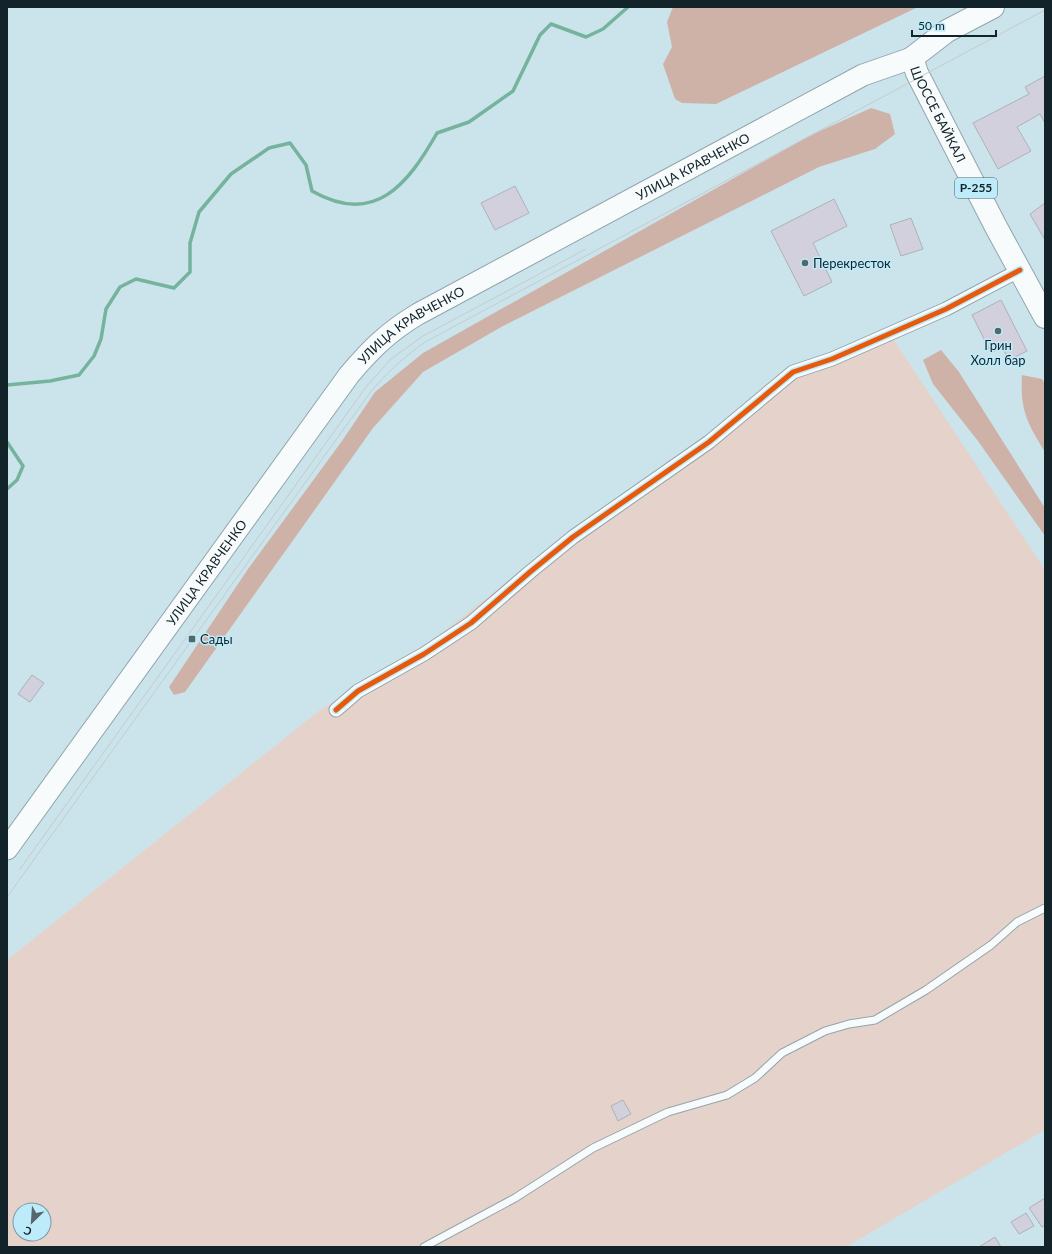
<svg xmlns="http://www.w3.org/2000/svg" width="1052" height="1254" font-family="Lato,sans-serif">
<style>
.green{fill:#e5d2ca;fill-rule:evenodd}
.forest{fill:#ceb2a7}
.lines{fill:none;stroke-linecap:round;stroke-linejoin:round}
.stream{stroke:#76b39c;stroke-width:3.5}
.building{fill:#d2d0dc;stroke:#adb1b9}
.service-casing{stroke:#92a5ac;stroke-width:9}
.minor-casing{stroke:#92a5ac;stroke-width:15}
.primary-casing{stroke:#92a5ac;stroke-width:23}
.trunk-casing{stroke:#92a5ac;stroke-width:24}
.service{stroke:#f7fbfc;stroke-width:7}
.minor{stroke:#f7fbfc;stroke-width:13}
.primary{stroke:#f7fbfc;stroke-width:21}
.trunk{stroke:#f7fbfc;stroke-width:22}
.tram{stroke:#c4cbce;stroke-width:1}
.cycleway-casing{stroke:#bdebfa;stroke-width:8}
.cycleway{stroke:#e8590c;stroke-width:5}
.poi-dot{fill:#53676d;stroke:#bdebfa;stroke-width:1.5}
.labels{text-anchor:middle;stroke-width:3;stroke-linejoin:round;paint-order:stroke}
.shield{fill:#bdebfa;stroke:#455f68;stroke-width:1}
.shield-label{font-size:12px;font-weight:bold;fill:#122329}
.street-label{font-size:13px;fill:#122329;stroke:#bdebfa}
.poi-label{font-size:13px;fill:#122329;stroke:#bdebfa;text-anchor:start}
</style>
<rect width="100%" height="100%" fill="#cbe4ec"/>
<!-- green -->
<path class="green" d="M894 340 1045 570V1130L846 1247H7V960L320 710 420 650 588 519 789 378ZM20 1210H44V1234H20Z"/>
<!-- forest -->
<path class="forest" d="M673 7H918L716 104 682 103 675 99 663 64 672 47 667 22Z
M871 108 890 114 895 134 875 149 819 167 503 326 423 372 373 428 185 692 174 695 169 687 248 569 342 441 375 392 423 353 809 136Z
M941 350 959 372 1045 508V536L978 441 933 384 923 360Z
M1022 375 1042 379 1045 384V452C1027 423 1020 410 1022 375Z"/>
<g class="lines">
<!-- stream -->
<path class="stream" d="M7 385 50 381 79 375 94 356 101 339 106 309 120 287 136 279 174 288 190 272V243L199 212 231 174 269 148 290 143 306 165 312 191C375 227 408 184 437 133L469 122 513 91 540 35 551 24 586 37 603 29 628 7
M7 442 23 466 17 480 7 489"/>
</g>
<!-- building -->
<path class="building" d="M1045 76V123L1040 114 1017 127 1031 151 998 169 973 123 1029 94 1025 87Z
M515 186 529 213 495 230 481 203Z
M834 199 847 226 813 243 832 282 804 296 771 231Z
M1045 203V240L1030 214Z
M911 218 923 249 901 256 890 225Z
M1001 300 1027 351 1009 360 1002 347 991 353 972 315Z
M32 675 44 683 30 702 18 694Z
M623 1100 631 1114 618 1121 611 1106Z
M1045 1198V1225L1042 1227 1029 1208Z
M1026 1213 1034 1226 1019 1234 1011 1222Z
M995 1237 1001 1247H979Z"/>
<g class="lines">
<!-- service casing -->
<g class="service-casing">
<path id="service" d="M424 1247 515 1198 593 1148 668 1112 727 1095 755 1078 782 1053 825 1031 849 1024 875 1020 926 990 991 945 1017 922 1045 908"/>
</g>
<!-- minor casing -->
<g class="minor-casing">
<path id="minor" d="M336 710 358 691 424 654 471 623 530 572 573 537 709 442 793 372 832 359 946 309 1020 270"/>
</g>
<!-- primary casing -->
<g class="primary-casing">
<g id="primary">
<path id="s1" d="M7 849 349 375C371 349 388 332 418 314L863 75 912 58"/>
</g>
</g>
<!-- trunk casing -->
<g class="trunk-casing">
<g id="trunk">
<path id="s2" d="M993 7 947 31 912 58 917 73 996 227 1045 317"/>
</g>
</g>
<!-- service -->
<use href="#service" class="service"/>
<!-- minor -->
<use href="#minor" class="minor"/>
<!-- primary -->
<use href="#primary" class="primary"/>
<!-- trunk -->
<use href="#trunk" class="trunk"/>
<!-- tram -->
<path class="tram" d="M20 869 295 486 366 387 391 359 423 336 586 249
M7 897 369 394C386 373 403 358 425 342L1045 10"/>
<!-- cycleway casing -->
<g class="cycleway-casing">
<path id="cycleway" d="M336 710 358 691 424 654 471 623 530 572 573 537 709 442 793 372 832 359 946 309 1020 270"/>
</g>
<!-- cycleway -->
<use href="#cycleway" class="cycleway"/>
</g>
<!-- markers -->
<g class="poi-dot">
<circle cx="805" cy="263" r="4"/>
<circle cx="998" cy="331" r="4"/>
<rect x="188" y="635" width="8" height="8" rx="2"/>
</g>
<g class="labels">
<!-- shield labels -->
<rect class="shield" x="955" y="178" width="42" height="20" rx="3"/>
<g class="shield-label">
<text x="976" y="192">Р-255</text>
</g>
<!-- street labels -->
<g class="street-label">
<text dy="5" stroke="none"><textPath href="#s2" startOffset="158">ШОССЕ БАЙКАЛ</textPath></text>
<text dy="5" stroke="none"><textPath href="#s1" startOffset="989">УЛИЦА КРАВЧЕНКО</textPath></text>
<text dy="5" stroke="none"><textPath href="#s1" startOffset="665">УЛИЦА КРАВЧЕНКО</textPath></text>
<text dy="5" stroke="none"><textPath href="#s1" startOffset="341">УЛИЦА КРАВЧЕНКО</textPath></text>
</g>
<!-- poi labels -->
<g class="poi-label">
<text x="813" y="268">Перекресток</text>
<text x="998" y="350" text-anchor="middle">Грин<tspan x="998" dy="15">Холл бар</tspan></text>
<text x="200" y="644">Сады</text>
</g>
</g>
<!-- border -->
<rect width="1052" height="1254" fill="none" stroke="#122329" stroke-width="16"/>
<!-- north arrow -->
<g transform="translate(32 1222) rotate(205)"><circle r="19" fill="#bdebfa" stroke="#799ba6"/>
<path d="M0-3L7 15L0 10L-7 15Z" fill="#53676d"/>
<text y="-6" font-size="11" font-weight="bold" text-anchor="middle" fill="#122329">С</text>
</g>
<!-- scale -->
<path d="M912 30v6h84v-6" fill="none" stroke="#122329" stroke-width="2"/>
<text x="918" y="30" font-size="12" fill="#122329" stroke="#bdebfa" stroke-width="3" paint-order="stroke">50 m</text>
</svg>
